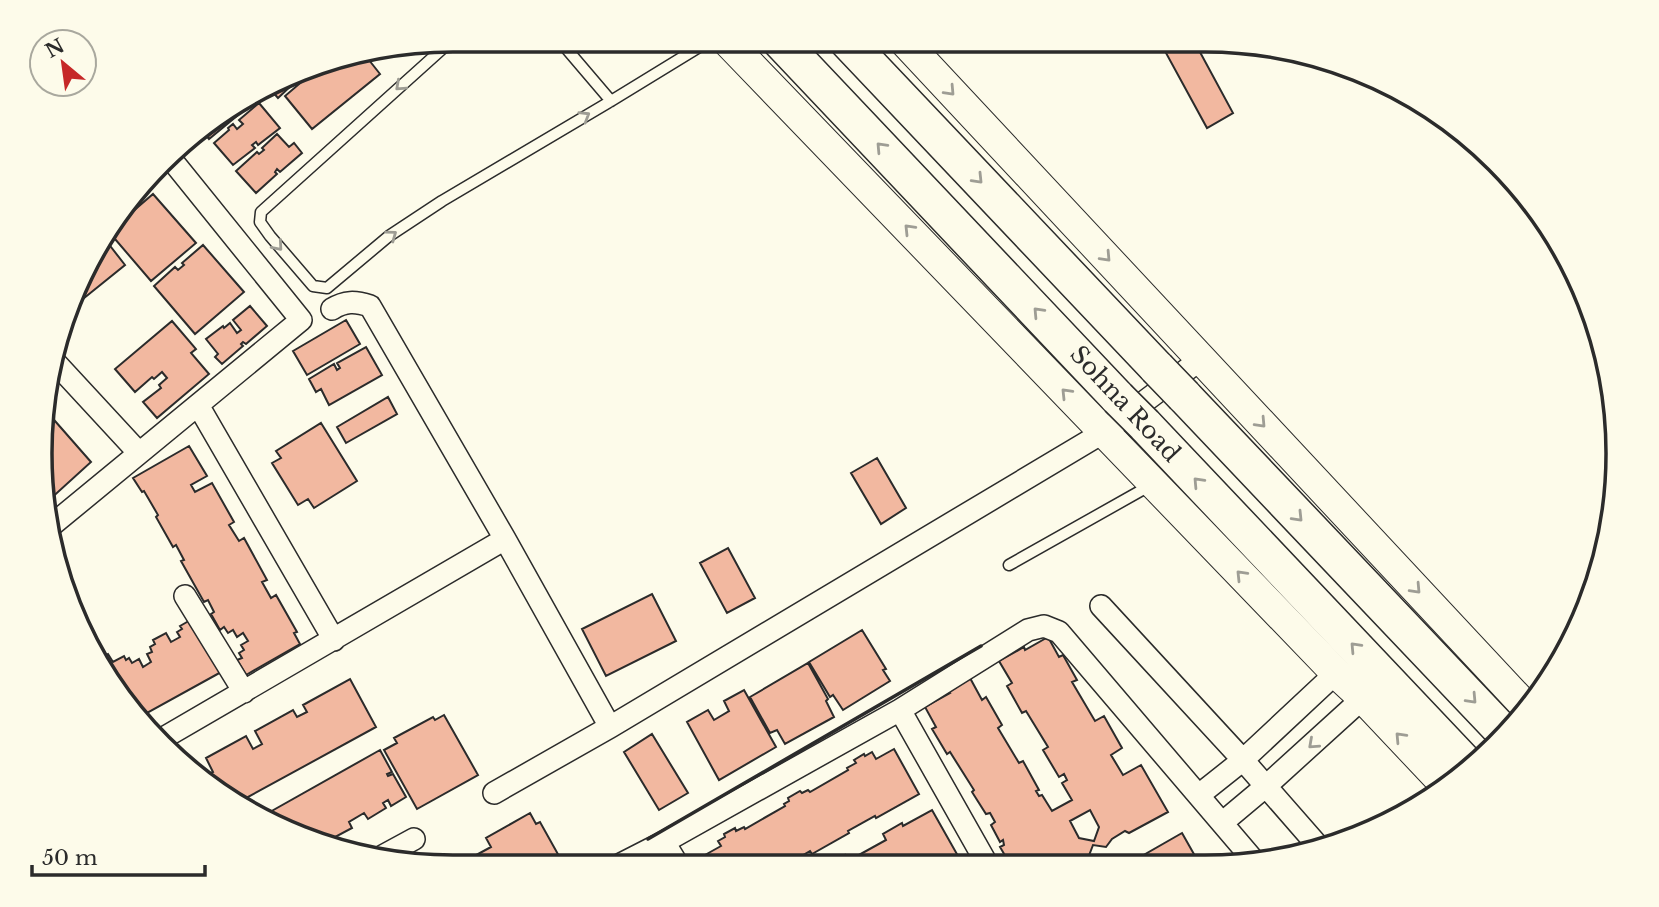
<svg xmlns="http://www.w3.org/2000/svg" width="1659" height="907" font-family="'Libre Baskerville',serif">
<style>
.building{fill:#f2b8a0;stroke:#2b2b2b;stroke-width:2;fill-rule:evenodd}
.lines{fill:none;stroke-linecap:round;stroke-linejoin:round}
.service-casing{stroke:#2b2b2b;stroke-width:13}
.minor-casing{stroke:#2b2b2b;stroke-width:24}
.secondary-casing{stroke:#2b2b2b;stroke-width:32}
.trunk-casing{stroke:#2b2b2b;stroke-width:38}
.service{stroke:#fdfbea;stroke-width:10}
.minor{stroke:#fdfbea;stroke-width:21}
.secondary{stroke:#fdfbea;stroke-width:30}
.trunk{stroke:#fdfbea;stroke-width:35}
.trunk-bridge-casing{stroke:#2b2b2b;stroke-width:38;stroke-linecap:butt}
.trunk-bridge{stroke:#fdfbea;stroke-width:35}
.wall{stroke:#2b2b2b;stroke-width:3.5}
.oneway{stroke:#9e9d94}
.labels{text-anchor:middle;stroke-width:5;stroke-linejoin:round;paint-order:stroke}
.street-label{font-size:24px;fill:#2b2b2b;stroke:#fdfbea}
.rim{fill:none;stroke:#2b2b2b;stroke-width:3.5}
</style>
<rect width="100%" height="100%" fill="#fdfbea"/>
<!-- building -->
<path class="building" d="M1187 41H1194L1233 113 1207 128 1166 53Z
M365 55 380 74 312 129 285 96 326 61Z
M321 62 298 83 293 77 320 62Z
M289 79 293 84 278 98 270 89Z
M253 98 255 101 209 139 200 128Z
M259 103 280 128 258 145 256 142 252 145 255 148 233 165 214 143 229 130 228 128 233 124 237 129 243 124 239 120Z
M277 134 289 147 294 143 302 153 280 172 277 169 275 172 277 174 256 193 236 171 257 152 259 154 264 150 262 148Z
M153 194 196 243 151 281 109 232Z
M104 238 125 265 78 303 75 300Z
M203 245 244 292 195 334 154 286 175 267 178 270 184 265 182 263Z
M250 306 267 326 246 344 243 342 241 344 243 346 222 364 215 357 218 354 206 339 223 326 224 328 230 323 237 333 241 330 233 320Z
M346 320 360 344 307 375 293 351Z
M172 321 196 349 191 353 209 374 157 418 143 402 161 388 159 385 167 378 162 372 154 379 152 377 135 392 115 369Z
M366 347 382 375 329 405 321 389 316 392 309 379 334 364 337 370 340 368 337 363Z
M388 397 397 414 346 443 337 427Z
M48 413 91 462 47 502 41 481Z
M321 423 357 481 314 508 308 499 298 505 272 463 281 458 276 451Z
M189 446 207 476 191 485 195 492 212 483 234 522 229 525 239 541 244 538 267 580 262 582 271 598 276 595 297 632 294 633 300 644 246 675 237 660 242 658 239 653 244 650 241 645 248 641 243 633 237 637 233 630 228 633 224 627 220 630 211 614 214 612 208 600 204 602 181 561 184 560 176 545 173 547 156 517 158 515 144 491 142 492 133 478Z
M877 458 906 508 881 524 851 473Z
M728 548 755 598 727 613 700 563Z
M66 588 101 648 96 651 72 612Z
M652 594 676 641 606 676 582 629Z
M194 618 223 671 138 718 100 658 108 654 113 662 124 656 126 660 129 658 132 663 139 659 143 667 151 662 147 654 152 652 150 647 155 644 153 640 166 633 171 642 180 637 177 632 182 629 180 626Z
M862 630 886 669 883 670 890 681 843 710 833 695 830 697 809 662Z
M1048 637 1059 657 1063 655 1077 680 1072 682 1095 721 1104 716 1122 748 1111 755 1123 775 1141 765 1168 812 1129 833 1125 831 1112 839 1106 847 1093 845 1088 858 1077 856 1069 864H1010L1000 847 1004 845 1003 840 1000 842 991 825 995 822 990 813 986 814 972 792 974 790 950 752 947 754 932 729 936 727 925 707 950 693 948 691 970 678 982 700 986 697 1002 725 998 728 1019 763 1023 761 1039 790 1036 791 1039 796 1042 795 1052 811 1072 800 1062 783 1067 780 1064 774 1059 777 1043 750 1048 747 1026 711 1022 713 1007 686 1012 683 999 661 1024 647 1025 650ZM1090 810 1099 827 1094 841 1079 838 1070 821Z
M808 663 828 699 826 701 834 717 785 744 777 730 770 733 750 697Z
M350 679 376 727 237 803 191 766 197 763 204 776 213 772 206 758 246 736 253 749 262 744 255 731 293 710 297 717 307 712 303 705Z
M744 690 776 747 719 780 687 722 708 710 714 720 729 711 724 701Z
M444 715 478 775 417 809 384 750 397 743 394 738 433 717 435 720Z
M652 734 688 793 659 810 624 752Z
M894 749 919 794 876 818 875 816 848 831 849 833 812 854 810 851 786 865H699L696 860 721 846 718 841 725 837 724 834 735 828 736 831 744 827 745 829 785 806 784 804 789 801 788 798 800 791 802 793 808 790 810 792 848 770 847 768 856 763 854 760 864 754 865 756 872 752 876 759Z
M380 750 392 772 387 774 388 776 393 774 406 797 391 806 388 800 383 803 386 808 368 819 364 813 349 822 352 828 324 843 261 817Z
M932 810 962 863 960 864 828 865 845 855 848 861 886 840 883 834 902 823 903 826Z
M530 813 536 824 540 822 564 865 456 866 491 847 486 838Z
M1182 833 1199 863 1128 864Z"/>
<g class="lines">
<!-- service casing -->
<g class="service-casing">
<path id="service" d="M559 40 611 101
M451 41 261 212 260 222 270 236 313 286 327 288 389 236 442 201 611 101 709 41
M1009 565 1151 485"/>
</g>
<!-- minor casing -->
<g class="minor-casing">
<path id="minor" d="M332 309C345 301 355 301 370 306L505 539 610 727
M53 360 139 453
M198 405 334 640
M52 525 301 320 171 159
M185 596 244 692
M1101 606 1243 760 1319 847
M900 710 987 864
M160 740 505 539
M494 793 610 727 1104 432 1201 359
M1199 795 1243 760 1336 673
M1222 823 1265 787 1363 698
M664 842 678 865
M379 858 414 839
M619 865 664 842 900 710 1028 630 1044 626 1059 632 1256 863"/>
</g>
<!-- secondary casing -->
<g class="secondary-casing">
<path id="secondary" d="M727 41 1336 673 1363 698 1447 787
M904 41 1528 709"/>
</g>
<!-- trunk casing -->
<g class="trunk-casing">
<path id="trunk" d="M780 41 1118 398
M847 41 1157 368
M1184 396 1506 735
M1145 425 1469 767"/>
</g>
<!-- service -->
<use href="#service" class="service"/>
<!-- minor -->
<use href="#minor" class="minor"/>
<!-- secondary -->
<use href="#secondary" class="secondary"/>
<!-- trunk -->
<use href="#trunk" class="trunk"/>
<!-- trunk-bridge casing -->
<g class="trunk-bridge-casing">
<path id="trunk-bridge" d="M1157 368 1184 396
M1118 398 1145 425"/>
</g>
<!-- trunk-bridge -->
<use href="#trunk-bridge" class="trunk-bridge"/>
<!-- wall -->
<path class="wall" d="M1116 41 1119 44 1123 41
M648 839 981 646
M602 865 614 858"/>
</g>
<!-- one-way arrows -->
<defs><path id="oneway-chevron" d="M-2-3.5L2.5 0L-2 3.5" fill="none" stroke-width="1.6" stroke-linecap="round" stroke-linejoin="round" transform="scale(1.75)"/></defs>
<g class="oneway">
<use href="#oneway-chevron" transform="translate(400 86) rotate(138)"/>
<use href="#oneway-chevron" transform="translate(950 91) rotate(47)"/>
<use href="#oneway-chevron" transform="translate(585 116) rotate(-31)"/>
<use href="#oneway-chevron" transform="translate(881 147) rotate(-133)"/>
<use href="#oneway-chevron" transform="translate(978 179) rotate(46)"/>
<use href="#oneway-chevron" transform="translate(909 229) rotate(-134)"/>
<use href="#oneway-chevron" transform="translate(392 235) rotate(-36)"/>
<use href="#oneway-chevron" transform="translate(278 246) rotate(49)"/>
<use href="#oneway-chevron" transform="translate(1106 257) rotate(47)"/>
<use href="#oneway-chevron" transform="translate(1038 312) rotate(-133)"/>
<use href="#oneway-chevron" transform="translate(1066 393) rotate(-134)"/>
<use href="#oneway-chevron" transform="translate(1261 423) rotate(47)"/>
<use href="#oneway-chevron" transform="translate(1198 482) rotate(-133)"/>
<use href="#oneway-chevron" transform="translate(1298 517) rotate(46)"/>
<use href="#oneway-chevron" transform="translate(1241 575) rotate(-134)"/>
<use href="#oneway-chevron" transform="translate(1416 589) rotate(47)"/>
<use href="#oneway-chevron" transform="translate(1355 647) rotate(-133)"/>
<use href="#oneway-chevron" transform="translate(1472 699) rotate(47)"/>
<use href="#oneway-chevron" transform="translate(1400 737) rotate(-133)"/>
<use href="#oneway-chevron" transform="translate(1313 744) rotate(138)"/>
</g>
<g class="labels">
<!-- street labels -->
<g class="street-label">
<text transform="translate(1125 404) rotate(47)" y="8">Sohna Road</text>
</g>
</g>
<!-- crop -->
<path d="M0 0H1659V907H0ZM453 52H1205A401 401 0 0 1 1606 453V454A401 401 0 0 1 1205 855H453A401 401 0 0 1 52 454V453A401 401 0 0 1 453 52Z" fill="#fdfbea" fill-rule="evenodd"/>
<path class="rim" d="M453 52H1205A401 401 0 0 1 1606 453V454A401 401 0 0 1 1205 855H453A401 401 0 0 1 52 454V453A401 401 0 0 1 453 52Z"/>
<!-- north arrow -->
<g transform="translate(63 63) rotate(331)"><circle r="33" fill="#fdfbea" stroke="#a9a89e" stroke-width="2"/>
<path d="M0-5L12 26L0 18L-12 26Z" fill="#c62828"/>
<text y="-10" font-size="19" font-weight="bold" text-anchor="middle" fill="#2b2b2b">N</text>
</g>
<!-- scale -->
<path d="M32 865v10h173v-10" fill="none" stroke="#2b2b2b" stroke-width="3.5"/>
<text x="42" y="865" font-size="21" fill="#2b2b2b" stroke="#fdfbea" stroke-width="5" paint-order="stroke">50 m</text>
</svg>
